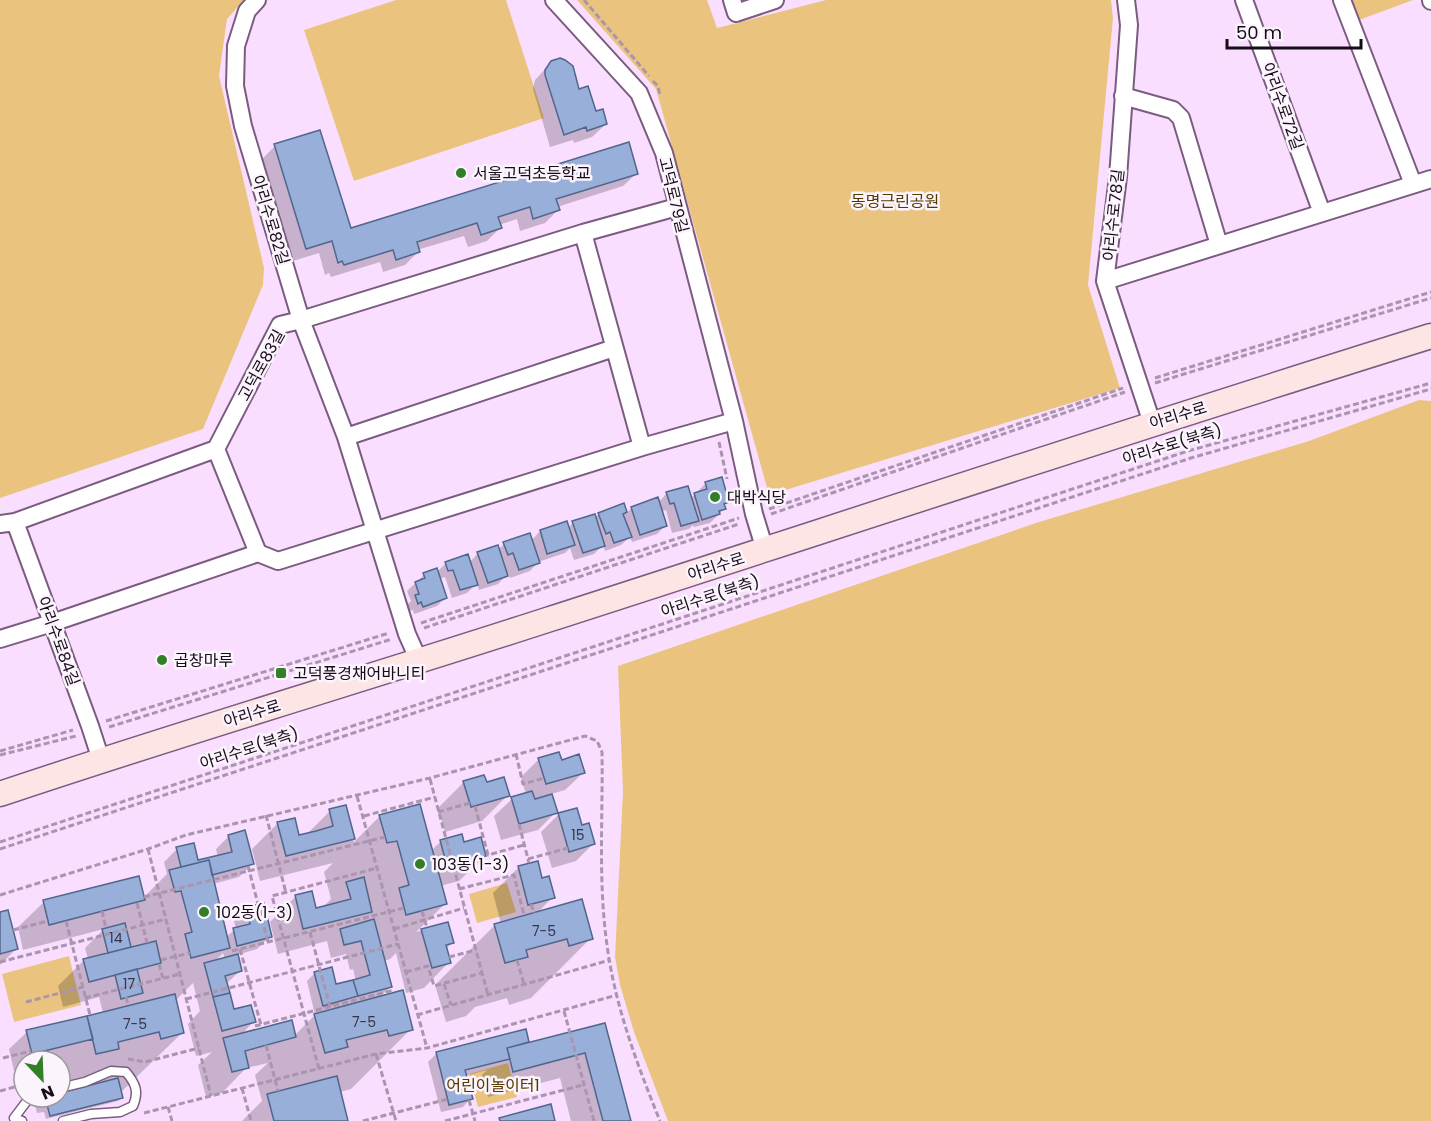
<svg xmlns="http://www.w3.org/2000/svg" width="1431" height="1121" font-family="Poppins,'Noto Sans KR',sans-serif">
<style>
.green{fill:#eac47f}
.shadow{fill:#0003;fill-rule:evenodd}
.building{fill:#98afd9;stroke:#51668c;stroke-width:1.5}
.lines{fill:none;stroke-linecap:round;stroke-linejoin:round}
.lane-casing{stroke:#7b5c80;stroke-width:11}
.street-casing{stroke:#7b5c80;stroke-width:20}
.secondary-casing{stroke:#7b5c80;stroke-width:27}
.path{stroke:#aa94ae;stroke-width:3;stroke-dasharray:6 3;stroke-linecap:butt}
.lane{stroke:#fff;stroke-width:8}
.street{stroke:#fff;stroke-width:16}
.secondary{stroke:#fce5e4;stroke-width:24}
.path-bridge{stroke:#aa94ae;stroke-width:3;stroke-dasharray:6 3;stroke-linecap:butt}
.poi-dot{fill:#327f28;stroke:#fbf4fc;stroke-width:2}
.labels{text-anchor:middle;stroke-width:5;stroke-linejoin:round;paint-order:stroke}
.number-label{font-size:14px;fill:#373449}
.street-label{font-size:16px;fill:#170b19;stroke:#fbf4fc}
.poi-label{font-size:16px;fill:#170b19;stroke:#fbf4fc;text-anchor:start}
.park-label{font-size:16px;fill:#543a00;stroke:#fbf4fc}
</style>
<rect width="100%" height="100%" fill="#fadeff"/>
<!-- green -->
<path class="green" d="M0 0H244L227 19 219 76 264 268 263 285 203 429 0 498Z
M396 0H506L544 118 354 181 304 30Z
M577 0H707L717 28 826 0H1111L1113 18 1088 285 1120 388 769 495 656 89Z
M1342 0H1413L1351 23Z
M1419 400 1431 401V1121H668L634 1032 620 985 615 957 623 791 618 666 1039 522 1309 441Z
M507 883 516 912 477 923 469 894Z
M69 956 81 1005 14 1022 2 974Z
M508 1063 517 1097 478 1107 469 1074Z"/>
<!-- shadow -->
<path class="shadow" d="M548 66 606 124 592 137 574 143 573 140 550 147 533 89 535 80Z
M275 146 350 230 637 173 623 186 557 207 558 210 545 223 520 231 517 219 499 225 500 228 487 241 468 247 464 236 417 250 418 252 405 265 383 272 380 262 331 277 329 273 325 275 319 253 293 261 262 159Z
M706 483 728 502 723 506 724 509 710 523 694 527 693 525 689 529 672 533 666 510 661 512 666 525 657 534 632 542 630 537 621 545 605 551 603 545 594 554 574 560 570 548 565 553 538 562 530 571 510 578 508 573 498 584 479 590 477 583 467 593 452 598 445 577 439 579 445 598 437 606 414 614 413 610 409 611 407 605 411 601 407 591 424 575 437 572 446 563H469L478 553 498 550 504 544 531 541 540 531 568 528 573 523 594 518 599 514 623 505 626 513 632 508 658 503 667 493 691 498Z
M539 759 583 773 565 790 551 794 556 812 538 830 501 840 494 816 512 799 526 795 521 777Z
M464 782 486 784 508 795 482 821 445 832 438 808Z
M345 807 354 842 380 816 431 851 441 841 463 844 485 856 459 881 440 886 445 904 416 932 447 924 452 943 446 949 449 962 424 988 406 993 396 953 390 959 384 961 390 987 379 998 411 1029 351 1089 340 1092 347 1121H242L262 1101 255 1075 268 1063 246 1068 222 1093 206 1097 198 1065 212 1052 196 1056 188 1024 200 1011 193 983 175 1001 183 1032 120 1093 121 1098 118 1101 46 1119 44 1112 37 1113 33 1097H60V1061H24V1068L14 1071 9 1049 27 1032 103 1013 99 997 63 1007 58 986 84 960 88 959 85 948 104 929 23 950 18 927 44 902 143 898 167 874 164 862 177 849 197 862 193 865 218 857 216 849 229 836 252 864 239 877 213 884 226 937 236 929 234 921 247 908 270 936 257 949 237 955 241 970 226 984 233 1011 254 1021 241 1035 294 1036 315 1015 307 981 315 973 335 986 356 981 353 969 350 970 346 954 331 958 327 941 278 954 270 922 296 896 315 909 323 907 331 899 324 872 333 863 260 881 252 849 278 823 298 837 306 835 330 811ZM223 953 225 959 214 962Z
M559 814 581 827 594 843 576 861 552 868 541 832Z
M519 867 541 880 553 897 537 913 591 938 531 998 509 1005 507 998 475 1007 466 1016 446 1022 435 985 495 925 501 924 493 893Z
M0 913 16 949 0 965Z
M604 1024 629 1121H571L560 1078 488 1097 482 1075 487 1070 465 1076 471 1098 463 1107 441 1112 428 1062 436 1054 527 1042 524 1045Z"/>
<!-- building -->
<path class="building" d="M560 58 565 60 573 66 579 89 588 86 596 111 603 109 607 124 587 131 586 127 564 135 545 75V70L551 61Z
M320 130 351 228 629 142 638 174 556 199 560 210 533 219 530 207 498 217 502 228 481 235 477 223 417 242 420 252 396 260 393 250 344 265 342 261 338 263 332 241 306 249 274 144Z
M722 477 729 502 724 504 726 509 719 511 720 514 702 520 694 493 707 489 705 482Z
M688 486 699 521 681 526 674 503 670 504 666 492Z
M658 497 667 526 640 535 631 507Z
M624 503 627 512 623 514 632 537 614 543 610 532 606 534 598 513Z
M595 514 605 546 583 553 572 521Z
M567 521 575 545 547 554 540 530Z
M530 533 540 563 519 570 513 553 508 555 503 542Z
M498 545 508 576 488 583 477 552Z
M468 554 478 585 460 590 453 570 448 571 445 562Z
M437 568 447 598 423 607 421 602 418 604 415 595 419 594 415 582 425 578 423 573Z
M559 752 562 760 579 754 585 773 546 784 538 758Z
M484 775 487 782 504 777 510 796 471 807 463 781Z
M532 791 535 799 552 794 558 813 519 824 511 797Z
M420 804 447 904 406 915 399 888 409 885 397 841 387 843 379 815Z
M346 805 355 839 286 856 277 822 295 818 299 835 316 831 333 826 329 809Z
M577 808 582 825 589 823 595 844 569 852 558 813Z
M245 830 254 864 212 875 209 860 181 867 176 847 194 843 198 860 232 852 228 835Z
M462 834 464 842 481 837 486 856 447 866 440 840Z
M209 860 230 948 191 958 185 934 192 932 181 891 175 892 169 870Z
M538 861 542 878 549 876 555 898 528 905 518 866Z
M139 876 145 900 49 925 43 900Z
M364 877 372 912 303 929 295 895 312 891 316 908 351 899 346 882Z
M582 899 593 939 569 946 567 939 526 950 528 957 505 963 494 924Z
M264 903 272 937 237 946 233 928 250 924 246 907Z
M8 910 18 949 0 954V912Z
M374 919 392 987 358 996 353 980 370 975 361 941 344 945 340 929Z
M448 922 454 943 446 945 451 963 432 968 421 929Z
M125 923 131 947 108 953 102 929Z
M156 941 161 963 89 982 83 959Z
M238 954 242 971 225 976 230 993 213 997 204 963Z
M332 967 336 984 353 980 358 996 323 1006 314 972Z
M137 969 143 993 121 999 115 975Z
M403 990 413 1030 389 1036 387 1030 346 1040 348 1047 325 1053 314 1014Z
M230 993 234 1009 251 1005 256 1022 222 1031 213 997Z
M175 994 184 1033 161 1039 159 1032 118 1042 119 1049 96 1054 87 1016Z
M87 1016 93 1039 32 1054 26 1030Z
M292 1020 296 1037 245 1051 249 1068 232 1072 223 1038Z
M605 1023 631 1121H603L585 1053 513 1072 507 1048Z
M526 1029 529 1042 507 1048 510 1059 465 1070 473 1099 449 1105 436 1052Z
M337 1076 348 1121H274L267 1094Z
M118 1078 123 1098 50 1116 45 1097H60V1093Z
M551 1104 555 1121H500L499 1118Z"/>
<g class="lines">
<!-- lane casing -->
<g class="lane-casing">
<path id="lane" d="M60 1088 85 1082 111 1071 126 1072C136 1084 139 1092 133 1106L120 1112 91 1114 63 1121
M22 1121 14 1118 30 1097"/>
</g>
<!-- street casing -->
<g class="street-casing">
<path id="street" d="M257 0 247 11 236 46 235 86 243 126 301 320 346 437 407 634 419 661
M554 0 639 93 664 153 734 421 754 514 765 550
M732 0 736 13 775 0
M1126 0 1129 25 1118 177 1105 281 1152 423
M1244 0 1322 213
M1342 0 1413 184
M1431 0V1
M1123 96 1173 110 1181 118 1219 245
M583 233 642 447
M1105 281 1431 179
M346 437 614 348
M216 449 258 553
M15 522 90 726 101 760
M0 524 15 522 216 449 280 325 301 320 583 233 677 207
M0 639 52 623 258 553 278 561 642 447 734 421"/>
</g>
<!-- secondary casing -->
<g class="secondary-casing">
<path id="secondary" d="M0 794C181 733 365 679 547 620 842 525 1135 428 1431 336"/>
</g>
<!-- path -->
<path class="path" d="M584 0 649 76
M653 81 658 86 660 96
M1155 378 1431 292
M1155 383 1431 298
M719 442 727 479
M769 509 1123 388
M771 514 1125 392
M421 623 739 518
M424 628 739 524
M106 721 389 633
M109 727 392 639
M0 751 73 730
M516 754 523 784 544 778
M0 755 76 736
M430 779 488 995
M357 796 427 1048
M475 806 488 855 524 845
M438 812 470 803
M266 815 286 893
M364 816 435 797
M519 824 529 863
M0 842 1188 451 1431 383
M0 849 1191 458 1431 389
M148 849 211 1096
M528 859 568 848
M248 866 268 942
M459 889 514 875 524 915
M0 895 148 849 186 835 430 778 585 736 597 741 602 752C603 816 598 882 607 945 615 1006 637 1064 660 1121
M137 903 147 943
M531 904 534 913
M102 911 106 928
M66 921 90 1015
M394 929 464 908
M13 930 48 921
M449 957 476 950
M517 960 524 984
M0 962 166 919
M159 964 163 978
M406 972 428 966 434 986 482 973
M444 984 451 1005
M126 997 128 1005
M85 998 180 974
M186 999 398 944
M26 1002 83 987
M564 1011 594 1121
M417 1015 610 960
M376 1054 396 1121
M3 1058 31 1051
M128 1059 145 1062 199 1048
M319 1069 272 896 377 868
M242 1088 251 1121
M0 1091 22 1085
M168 1107 172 1121
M144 1113 376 1054 427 1048 617 995
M445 1121 583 1085"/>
<!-- lane -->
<use href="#lane" class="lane"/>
<!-- street -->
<use href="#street" class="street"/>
<!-- secondary -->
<use href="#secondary" class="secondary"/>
<!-- path-bridge -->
<path class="path-bridge" d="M144 897 385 837
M422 911 427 928
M310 932 330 1007
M240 949 261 1025
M232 951 404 908
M161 960 190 953
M255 1026 394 990
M266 1045 278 1091
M469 1100 475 1121
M363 1121 448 1099"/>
</g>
<!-- markers -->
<g class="poi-dot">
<circle cx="461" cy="173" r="6"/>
<circle cx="715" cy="497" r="6"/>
<circle cx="162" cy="660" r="6"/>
<rect x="275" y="667" width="12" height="12" rx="3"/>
<circle cx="420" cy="864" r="6"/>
<circle cx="204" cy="912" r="6"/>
</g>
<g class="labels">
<!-- number labels -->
<g class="number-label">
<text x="578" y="840">15</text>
<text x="544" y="936">7-5</text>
<text x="116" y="943">14</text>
<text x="129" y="989">17</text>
<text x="364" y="1027">7-5</text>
<text x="135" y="1029">7-5</text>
</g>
<!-- street labels -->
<g class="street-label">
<text transform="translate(1283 106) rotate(70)" y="6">아리수로72길</text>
<text transform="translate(674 195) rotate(76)" y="6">고덕로79길</text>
<text transform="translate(1113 215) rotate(-84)" y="6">아리수로78길</text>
<text transform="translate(271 220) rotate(73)" y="6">아리수로82길</text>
<text transform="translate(261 365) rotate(-61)" y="6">고덕로83길</text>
<text transform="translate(1178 415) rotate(-17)" y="6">아리수로</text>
<text transform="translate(1172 444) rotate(-17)" y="6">아리수로(북측)</text>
<text transform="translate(716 566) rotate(-18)" y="6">아리수로</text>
<text transform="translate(710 596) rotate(-18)" y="6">아리수로(북측)</text>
<text transform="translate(59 641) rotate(70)" y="6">아리수로84길</text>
<text transform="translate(252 713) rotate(-17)" y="6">아리수로</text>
<text transform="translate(249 748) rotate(-18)" y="6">아리수로(북측)</text>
</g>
<!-- poi labels -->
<g class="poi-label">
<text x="473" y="179">서울고덕초등학교</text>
<text x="727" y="503">대박식당</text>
<text x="174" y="666">곱창마루</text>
<text x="293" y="679">고덕풍경채어바니티</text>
<text x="432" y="870">103동(1-3)</text>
<text x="216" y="918">102동(1-3)</text>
</g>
<!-- park labels -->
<g class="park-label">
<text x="895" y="207">동명근린공원</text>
<text x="493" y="1091">어린이놀이터1</text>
</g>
</g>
<!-- north arrow -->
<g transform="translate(42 1079) rotate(157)"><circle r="28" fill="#fbf4fc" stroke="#a097a1" stroke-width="1.5"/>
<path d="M0-4.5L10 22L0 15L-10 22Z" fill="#327f28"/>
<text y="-9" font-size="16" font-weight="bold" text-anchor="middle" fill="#170b19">N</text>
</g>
<!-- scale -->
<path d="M1227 39v9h134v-9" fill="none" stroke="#170b19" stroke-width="3"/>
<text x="1236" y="39" font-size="18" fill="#170b19" stroke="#fbf4fc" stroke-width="4.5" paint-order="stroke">50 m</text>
</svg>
